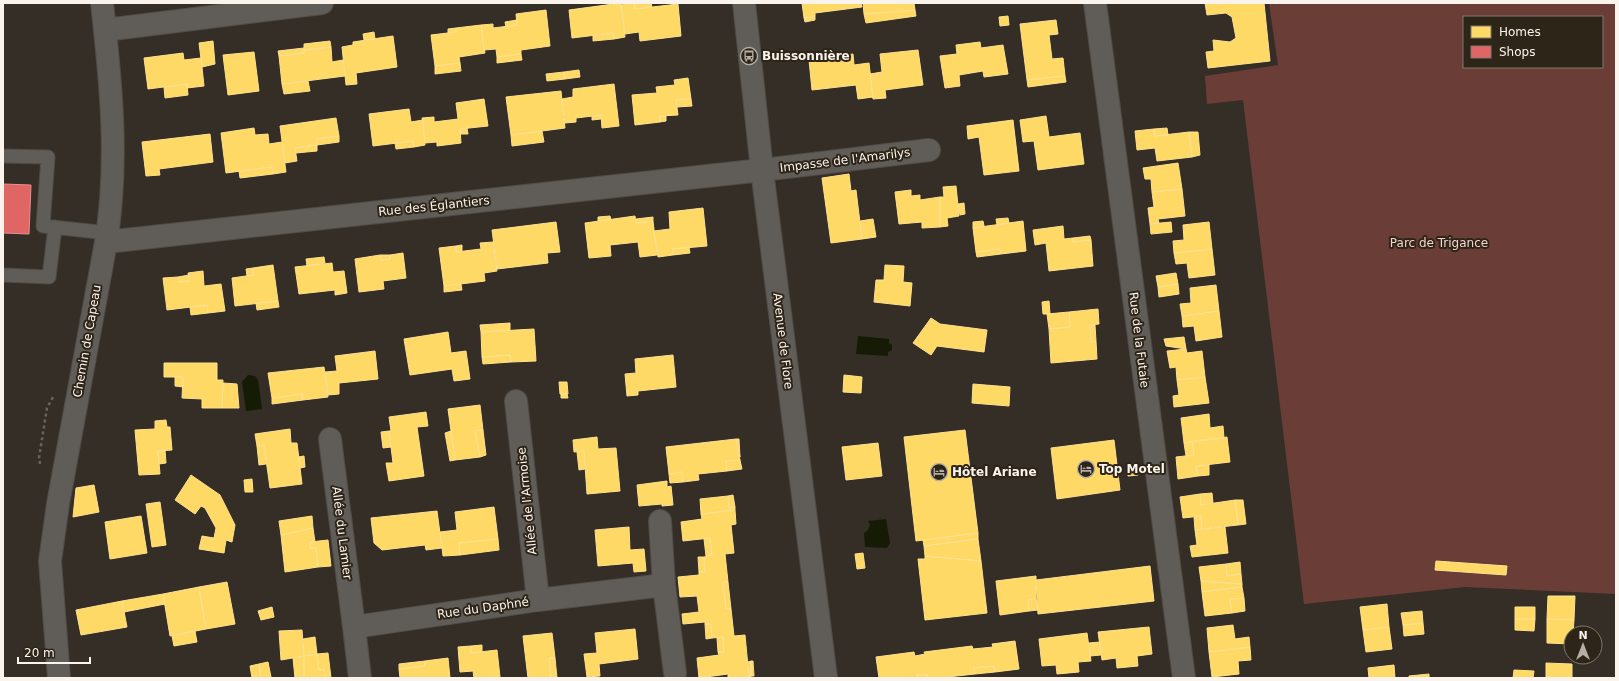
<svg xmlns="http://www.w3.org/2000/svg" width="1619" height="681" font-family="'DejaVu Sans',sans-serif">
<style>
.green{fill:#6a3e37;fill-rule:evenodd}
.water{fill:#151b05}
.homes{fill:#ffd966;stroke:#fee18e}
.shops{fill:#e06666;stroke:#e8918e}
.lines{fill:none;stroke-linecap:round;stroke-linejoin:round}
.service-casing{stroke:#504b45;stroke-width:15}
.minor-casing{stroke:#504b45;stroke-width:24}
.path{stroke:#67635d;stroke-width:2.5;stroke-dasharray:3 3;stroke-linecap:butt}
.service{stroke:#605c57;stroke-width:13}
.minor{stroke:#605c57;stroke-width:22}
.labels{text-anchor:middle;stroke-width:4;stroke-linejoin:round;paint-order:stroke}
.poi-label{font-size:12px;font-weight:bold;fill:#faf4ec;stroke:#2e2519;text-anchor:start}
.street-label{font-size:12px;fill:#faf4ec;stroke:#2e2519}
.park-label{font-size:12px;fill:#f5d1cc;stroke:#2e2519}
</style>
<rect width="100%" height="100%" fill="#342e27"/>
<!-- green -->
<path class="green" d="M1269 3H1616V594L1465 587 1304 604 1243 100 1207 104 1205 76 1278 65ZM1464 17H1602V67H1464Z"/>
<!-- water -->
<path class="water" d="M858 336 889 339V343L892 345V350L888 352V356L856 354Z
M248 375 255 376 258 380 262 409 246 411 242 382Z
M886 519 890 543 887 548 865 547 864 533 868 530 870 525 868 521Z"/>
<!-- homes -->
<path class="homes" d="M621 3 625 37 614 39 613 33 572 38 569 10Z
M634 3 635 9 678 4 681 36 640 41 639 32 625 34 621 5Z
M634 3H651L652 7 635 9Z
M802 3H861L862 7 815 13V17L804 18Z
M863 3H914L915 10 864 14Z
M1205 3H1264L1270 61 1208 68 1206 52 1214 51 1213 40 1230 42 1236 38 1232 17 1226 13 1207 15Z
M546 10 550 46 521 50V54L497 57 496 49 484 50 481 25 493 24V28L517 25 516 14Z
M915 10 916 16 866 23 864 14Z
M1008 16 1009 25 1000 26 999 17Z
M815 17V20L805 22 804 18Z
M517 20V25L506 27 505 22Z
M1056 20 1058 34 1049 35 1052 59 1063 58 1065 76 1027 80 1020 24Z
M481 25 485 53 459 57 460 63 435 66 431 35 456 32V28Z
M456 28V32L448 33V29Z
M374 32 375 39 364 40 363 34Z
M613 33 614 39 593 41V36Z
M393 36 397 67 356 73 357 84 346 85 342 47 353 45V42Z
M213 41 215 64 202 67 199 43Z
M330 41 331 47 304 50V44Z
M980 42 981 48 1003 45 1008 74 984 77 983 71 959 75 960 86 945 88 940 56 957 54 956 45Z
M331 47 332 62 343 60 345 76 282 84 279 56 304 53V50Z
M304 48V53L279 56 278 51Z
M918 50 923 85 885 90 886 98 873 99 870 74 882 72 880 54Z
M254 52 259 91 228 95 223 55Z
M183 53 184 60 201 58 204 86 187 88V84L148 89 144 58Z
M521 54 522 60 497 63V57Z
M853 54 854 65 869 63 873 97 858 99 856 85 812 90 809 60Z
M460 63 461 71 435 74V66Z
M579 70 580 77 565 79 564 72Z
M564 72 565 79 547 81 546 74Z
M1065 76 1066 82 1028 87 1027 80Z
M688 78 691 99 676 100 678 115 660 116V122L635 125 632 95 657 93 656 87 675 85 674 80Z
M308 81 310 91 284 94 282 84Z
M187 84 188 95 165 98 164 87Z
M614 84 619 126 602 128 601 115 576 118V122L565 123 562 99 573 97V89Z
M561 91 565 128 511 135 506 97Z
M484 99 488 126 460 129 461 143 437 146V142L425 143 422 118 434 117V122L458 119 456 103Z
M691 99 692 106 677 107 676 100Z
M409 109 411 122 423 120 425 145 414 147 413 141 373 146 369 114Z
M601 115V119L592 120V116Z
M660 116H666V121L660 122Z
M1046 116 1049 137 1080 133 1084 164 1038 170 1034 141 1023 142 1020 120Z
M336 118 339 136 316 139 317 145 295 148 297 161 285 163 280 126Z
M1013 120 1019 171 984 175 979 137 968 139 967 126Z
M254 128 255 135 268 134 269 144 282 142 286 172 273 174 272 167 226 173 221 133Z
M467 128 468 134H460V129Z
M1167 128 1168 135 1155 136 1154 129Z
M1154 129 1155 136 1189 132 1192 157 1157 161 1155 148 1137 150 1135 131Z
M542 131 544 142 512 146 511 135Z
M1189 132H1198L1200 155 1192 157Z
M210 134 213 162 159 169 160 175 146 176 142 142Z
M339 136V142L317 145 316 139Z
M413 141 414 147 396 149 395 143Z
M317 145V151L296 153 295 148Z
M1178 163 1182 189 1152 192 1151 179H1145L1143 168Z
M272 167 273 174 240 178 239 171Z
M849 174 851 191 856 190 862 239 831 243 822 178Z
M956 186 959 216 947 218 948 226 940 227V197H944L943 187Z
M1182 189 1185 216 1158 219 1159 223 1150 224 1148 208 1154 207 1152 192Z
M911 190V196L920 195V200L940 197V227L922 228V222L899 224 895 192Z
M964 203 965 214 960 215 958 204Z
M703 208 707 246 673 249V255L658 257 654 231 670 229 669 212Z
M610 216 611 220 598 221V217Z
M635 216 636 223 653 221 657 255 640 257 638 242 610 245 611 256 589 258 585 223Z
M653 217V221L636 223V219Z
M1008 218 1009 223 997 225 996 219Z
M873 219 876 237 862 239 860 221Z
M983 221 984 226 973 228V222Z
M1023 221 1026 251 1001 254 1000 249 976 252 973 228Z
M556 222 560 252 547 253 548 263 497 269 492 230Z
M1171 222 1172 232 1151 234 1150 224Z
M1209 222 1212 249 1174 253 1173 241 1184 240 1183 225Z
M1063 226 1064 239 1073 238V242L1091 240 1093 266 1049 271 1046 243 1035 245 1033 230Z
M1090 236 1091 240 1073 242V238Z
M493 242 497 271 484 273 485 281 444 286 439 248 456 246V252L481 249 480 243Z
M462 245V251L456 252V246Z
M689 247 690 253 673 255V249Z
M1000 249 1001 254 977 257 976 252Z
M1212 249 1215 275 1189 278 1187 263 1176 264 1174 253Z
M403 253 406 278 383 281 384 289 359 292 355 259 380 255 381 260 390 259V255Z
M380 255H390V259L381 260Z
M324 257 325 263 307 266 306 259Z
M332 263 333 272 344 271 347 293 335 295V290L299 294 295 267Z
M273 265 278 301 235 306 232 278 253 275V268Z
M885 265 904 266 903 282 912 283 910 306 874 302 876 280H884Z
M253 268V275L247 276 246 269Z
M203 271 204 286 221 284 225 311 208 313 207 305 167 310 163 278 178 277 179 282 189 281 188 273Z
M1176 273 1178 284 1158 287 1156 276Z
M189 275V281L179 282 178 277Z
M461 284 462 290 444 292V286Z
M1178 284 1179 294 1159 297 1158 287Z
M1216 285 1219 311 1182 316 1180 304 1191 303 1190 288Z
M278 301 279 307 257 310 256 303Z
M1049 301 1050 314H1043L1042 302Z
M207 305 208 313 191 315 190 307Z
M1098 309 1099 324 1090 325 1091 342 1096 341 1097 359 1051 363 1049 329 1070 327 1069 312Z
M1219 311 1222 337 1196 341 1194 326 1183 327 1182 316Z
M1069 312 1070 327 1049 329 1047 314Z
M931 318 940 324 987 330 984 352 937 346 931 355 913 343Z
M510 323V330L481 332 480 325Z
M1090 325H1095L1096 341 1091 342Z
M534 329 536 361 511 362 510 355 482 357 481 332Z
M448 332 451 353 466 351 470 379 454 381 452 369 410 375 404 339Z
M1184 337 1186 349 1166 346 1164 339Z
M1186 349 1187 353 1202 351 1205 377 1177 380 1176 367 1170 368 1167 351Z
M375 351 378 379 339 383V394L328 395 325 372 337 371 335 356Z
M510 355 511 362 483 364 482 357Z
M673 355 676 387 638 391V395L627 396 625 374 636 373 635 359Z
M164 363H217V380H223L222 408H202V399L182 398 183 377H164Z
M324 367 328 397 303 400 302 394 272 398 268 373Z
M844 375 862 377 861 393 843 392Z
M175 377H183V387L175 386Z
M1205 377 1209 403 1174 407 1173 396 1179 395 1177 380Z
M559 382H567L568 394H560Z
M223 383 237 384 239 408H222Z
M973 384 1010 387 1009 406 972 403Z
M302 394 303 400 272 404V398Z
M561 394H567L568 398H561Z
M480 405 483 430 475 431 480 457 455 460 448 409Z
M426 412 428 426 417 427 424 476 389 481 386 463H393L389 431H391L389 417Z
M1209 414 1210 428 1223 426 1224 438 1184 443 1181 418Z
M166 420 167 427H170L172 450 158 451 160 474 139 475 135 430 155 429V421Z
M290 429 291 443H297L302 484 270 488 264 445 257 446 255 434Z
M483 430 486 455 480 457 475 431Z
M965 430 978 533 916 541 904 437Z
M389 431 391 447 383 448 381 432Z
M451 431 455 460 450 461 445 433Z
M597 437 598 449 616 448 620 491 587 494 584 451 574 452 573 440Z
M1227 437 1230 462 1196 466 1198 476 1178 479 1176 457 1194 455 1192 441Z
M736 439H739L740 457Z
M736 439 740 460 726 461 727 471 698 474 699 480 683 482 682 472 669 474 666 447Z
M1114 440 1120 490 1057 499 1051 448Z
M1192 441 1194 455 1186 456 1184 443Z
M878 443 882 476 846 480 842 447Z
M264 445 266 464 259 465 257 446Z
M165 450 166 463 159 464 158 451Z
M584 451 585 469 579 470 577 452Z
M304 456 305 467 300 468 298 457Z
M740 460 742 469 727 471 726 461Z
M1137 463 1138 475 1128 476 1127 464Z
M1209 465V475L1198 476 1196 466Z
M682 472 683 482 670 483 669 474Z
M191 475 220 495 235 525 232 542 226 540 224 553 199 549 202 536 214 538 216 528 205 508 201 506 195 514 175 500Z
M252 479 253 492H245L244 480Z
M667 481V487L671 486 673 505 662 506V504L639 506 637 485Z
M94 485 99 512 73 517 76 488Z
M1212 493 1213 503 1201 505 1200 494Z
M1200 494 1201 505 1235 500 1238 525 1202 529 1201 516 1183 518 1180 497Z
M733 495 735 507 729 508 728 496Z
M728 496 729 508 735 507V510L701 514 700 499Z
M1235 500H1243L1246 524 1238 525Z
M160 502 166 545 152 547 146 504Z
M494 507 498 539 459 543 460 555 443 556 440 532 457 530 455 512Z
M735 510 736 524 731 525 734 553 725 554 728 582H723L726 609H731L734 636 745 635 749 677 751 676V678H728V674L699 678 697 658 719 655 718 652H724L723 637 712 638 711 624H705V622L683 624 682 614 699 612 697 596 680 597 678 577 699 575V572H705L704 557 712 555 710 538 683 541 681 522 702 519 701 514Z
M437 511 442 548 426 550 425 545 382 550 374 543 371 518Z
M141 516 147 553 110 559 105 522Z
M312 516 313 528 281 535 279 521Z
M1201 516 1202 529 1195 530 1194 517Z
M629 527 630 550 644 549 646 571 634 572 633 563 598 566 595 530Z
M1225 527 1228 553 1192 557 1190 546 1197 545 1195 530Z
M313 528 315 542H310V548H316L318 567 285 572 281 535Z
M978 533V539L924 546 923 540Z
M710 538 712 555 706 556 704 539Z
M498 539 499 550 460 555 459 543Z
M978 539 981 561 925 556 924 546Z
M328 540 331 566 318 567 316 548H310V542Z
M863 553 865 568 857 569 855 554Z
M925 556 981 561 987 613 925 620 918 559H925Z
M698 557H704L705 572H699Z
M1436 561 1507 566 1506 575 1435 570Z
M1240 562 1241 574 1227 576 1226 564Z
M1226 564 1227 576 1241 574 1242 584 1201 581 1199 567Z
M1150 566 1154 601 1038 614 1036 580Z
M1036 576V598L1028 600 1029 611 1000 615 996 581Z
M1201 581 1242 584V587L1202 592Z
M227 582 235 624 206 629 199 587Z
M723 582H728L731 609H726Z
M199 587 206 629 170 636 163 594Z
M1242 587 1244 598 1230 599 1232 613 1205 616 1202 592Z
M163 594 165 604 124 612 122 601Z
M1548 596H1575L1574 620 1547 619Z
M1036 598 1038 610 1029 611 1028 600Z
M1244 598 1245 611 1232 613 1230 599Z
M122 601 127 627 81 635 76 610Z
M1387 604 1389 627 1363 630 1360 607Z
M272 607 274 617 261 620 258 611Z
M1515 607H1535V619H1515Z
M1422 611 1423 623 1403 625 1401 613Z
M1515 619H1535L1534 631 1515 630Z
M1547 619 1574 620 1573 633H1571V644L1547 643Z
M1423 623 1424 634 1404 636 1403 625Z
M705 624H711L712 638 706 639Z
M1233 625 1235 639 1249 637 1250 647 1209 652 1207 628Z
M1149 627 1152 654 1137 656 1138 666 1117 668 1116 658 1102 660 1098 632Z
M1389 627 1392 649 1366 652 1363 630Z
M635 629 638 659 599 664 600 676 587 677 584 654 597 653 595 633Z
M302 630 304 656 281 660 279 631Z
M195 631 197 642 174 646 172 636Z
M552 633 555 658H549L551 678H528L523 636Z
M1087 633 1091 661 1078 662 1079 672 1057 674 1056 665 1042 666 1039 639Z
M315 637 317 654 304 656 303 639Z
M723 637 724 652H718L717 638Z
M1015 641 1019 669 995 672 994 666 974 668 975 674 938 678H928L927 674 917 675 918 678H879L876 657 914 652 915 656 925 654 924 652 972 646 973 649 993 647 992 644Z
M1100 642 1101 655 1090 656 1089 643Z
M482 645V652L471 653V646Z
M471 646V653L497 650 500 677 474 678 473 671 460 672 458 647Z
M1250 647 1251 660 1238 661 1239 674 1212 677 1209 652Z
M328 653 331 678H325L324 669 319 670 317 654Z
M317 654 319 670 324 669 325 678H304V656Z
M304 656V678H295L293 658Z
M448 658 450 678H400L399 669 425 666V661Z
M549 658H555L557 678H551Z
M425 661V666L399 669V664Z
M751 661H753L754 676H751Z
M751 661V676L749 677 748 662Z
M268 662 271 677 261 678 259 664Z
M1546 663 1572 664V678H1546Z
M259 664 261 678H252L250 666Z
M1394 665 1395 678H1369L1368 668Z
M994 666 995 672 975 674 974 668Z
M1514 670 1534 671 1533 678H1513Z
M927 674 928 678H918L917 675Z
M1429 674V678H1409V676Z"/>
<!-- shops -->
<path class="shops" d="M3 184 31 185 29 234 3 233Z"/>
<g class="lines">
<!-- service casing -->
<g class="service-casing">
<path id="service" d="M3 156 48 157 43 226 108 233
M3 275 49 277 55 227"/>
</g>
<!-- minor casing -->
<g class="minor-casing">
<path id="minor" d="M744 3 762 170 826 678
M1095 3 1184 678
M105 30 322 3
M106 242 762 170 929 150
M516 401 538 600
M330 439 354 627
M660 521 664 585 675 673
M59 678 50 561 58 504 106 242C119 162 111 83 102 3
M360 678 354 627 538 600 664 585"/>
</g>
<!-- path -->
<path class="path" d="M40 464 39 458 47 408 53 397"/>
<!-- service -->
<use href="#service" class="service"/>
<!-- minor -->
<use href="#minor" class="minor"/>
</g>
<!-- icons -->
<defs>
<g id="bus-ring" transform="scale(0.9)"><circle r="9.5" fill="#2e2519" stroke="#b5afa7" stroke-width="1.5"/><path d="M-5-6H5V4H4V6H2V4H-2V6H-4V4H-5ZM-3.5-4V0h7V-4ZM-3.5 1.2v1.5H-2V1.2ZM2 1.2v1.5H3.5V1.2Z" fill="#b5afa7"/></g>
<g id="hotel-ring" transform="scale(0.9)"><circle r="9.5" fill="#2e2519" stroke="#b5afa7" stroke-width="1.5"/><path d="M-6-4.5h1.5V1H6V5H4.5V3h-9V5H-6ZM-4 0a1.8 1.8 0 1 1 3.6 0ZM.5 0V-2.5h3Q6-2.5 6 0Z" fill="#b5afa7"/></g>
</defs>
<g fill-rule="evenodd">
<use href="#bus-ring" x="749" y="56"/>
<use href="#hotel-ring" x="1086" y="469"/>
<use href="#hotel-ring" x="939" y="472"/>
</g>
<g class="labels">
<!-- poi labels -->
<g class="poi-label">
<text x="762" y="60">Buissonnière</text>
<text x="1099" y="473">Top Motel</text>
<text x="952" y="476">Hôtel Ariane</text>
</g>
<!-- street labels -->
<g class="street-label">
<text transform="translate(845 160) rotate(-7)" y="4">Impasse de l'Amarilys</text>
<text transform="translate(434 206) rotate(-6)" y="4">Rue des Églantiers</text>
<text transform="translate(1139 340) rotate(83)" y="4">Rue de la Futaie</text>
<text transform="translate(87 341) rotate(-80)" y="4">Chemin de Capeau</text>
<text transform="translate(783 341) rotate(83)" y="4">Avenue de Flore</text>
<text transform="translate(527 501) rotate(-96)" y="4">Allée de l'Armoise</text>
<text transform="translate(342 533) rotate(83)" y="4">Allée du Lamier</text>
<text transform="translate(483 608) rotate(-8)" y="4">Rue du Daphné</text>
</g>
<!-- park labels -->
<g class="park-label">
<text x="1439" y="247">Parc de Trigance</text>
</g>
</g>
<!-- border -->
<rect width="1619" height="681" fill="none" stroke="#faf4ec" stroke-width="8"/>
<!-- legend -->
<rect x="1463" y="16" width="140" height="52" fill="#2e2519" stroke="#80786d"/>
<rect x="1471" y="26" width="20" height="12" fill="#ffd966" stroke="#80786d"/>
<text x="1499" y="36" font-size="12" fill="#faf4ec">Homes</text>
<rect x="1471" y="46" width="20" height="12" fill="#e06666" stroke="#80786d"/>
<text x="1499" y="56" font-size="12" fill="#faf4ec">Shops</text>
<!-- north arrow -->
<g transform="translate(1583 645)"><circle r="19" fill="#2e2519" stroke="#80786d"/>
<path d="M0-3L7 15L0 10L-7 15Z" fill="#b5afa7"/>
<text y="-6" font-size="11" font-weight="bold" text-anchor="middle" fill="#faf4ec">N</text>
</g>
<!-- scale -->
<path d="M18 657v6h72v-6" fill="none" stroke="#faf4ec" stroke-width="2"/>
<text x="24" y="657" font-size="12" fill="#faf4ec" stroke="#2e2519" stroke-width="3" paint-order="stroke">20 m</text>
</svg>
